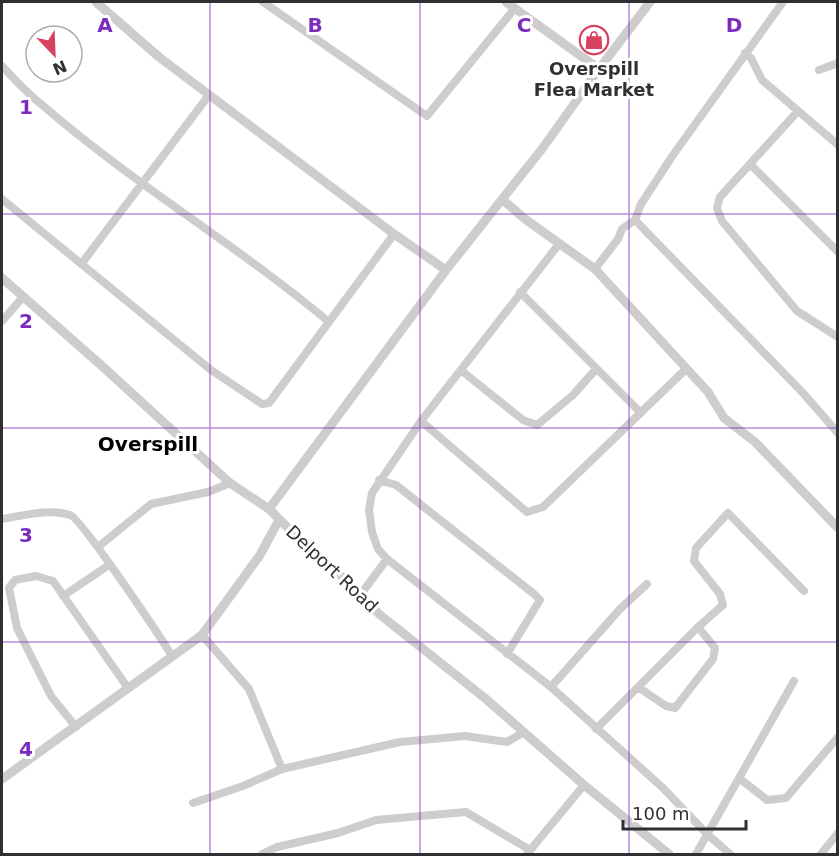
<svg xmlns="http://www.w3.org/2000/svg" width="839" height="856" font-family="'DejaVu Sans',sans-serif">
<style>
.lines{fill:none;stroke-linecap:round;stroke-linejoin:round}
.minor{stroke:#cdcdcd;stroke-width:8}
.tertiary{stroke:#cdcdcd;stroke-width:9}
.grid{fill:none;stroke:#7b2cbf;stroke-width:1.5;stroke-opacity:0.55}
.labels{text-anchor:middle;stroke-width:6;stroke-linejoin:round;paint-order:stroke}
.poi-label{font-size:18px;font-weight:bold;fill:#303030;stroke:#fff}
.street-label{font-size:18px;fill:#303030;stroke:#fff}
.neighbourhood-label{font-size:20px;font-weight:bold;fill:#000;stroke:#fff}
.grid-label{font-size:20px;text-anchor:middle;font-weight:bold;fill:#7b2cbf;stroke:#fff;stroke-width:6;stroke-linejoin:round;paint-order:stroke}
</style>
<rect width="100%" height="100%" fill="#fff"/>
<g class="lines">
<!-- minor -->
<path class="minor" d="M263 2 427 116 515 8
M745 53 751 58 762 80 838 145
M2 66C14 79 27 93 41 104 132 183 237 245 329 322
M819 70 838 63
M798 111 720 197 717 208 722 221 797 311 838 337
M750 164 838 252
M2 199 211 370 262 404 269 403 394 234
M635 220 803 393 838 433
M559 244 421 421 372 493 369 510 372 532 378 549 387 559 551 687 663 788 707 834 730 854
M82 263 209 95
M595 269 618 239 622 229 635 220 641 204 673 155 783 2
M520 292 641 413
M2 321 23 297
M462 371 523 420 537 425 573 395 596 369
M421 421 527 512 543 507 686 369
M379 480 396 485 534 594 540 600 507 654
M2 519C22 516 50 508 70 515 81 518 161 638 172 656
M98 547 151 504 208 492 230 483
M361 594 387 559
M63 596 109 565
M202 635 249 689 282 769
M551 687 620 609 647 584
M638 687 666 706 675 708 713 659 715 648 698 627
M76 727 51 696 17 628 9 588 15 580 36 576 53 581 128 688
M596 729 698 627 723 605 720 594 694 561 696 548 728 513 804 591
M739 778 767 800 786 798 838 737
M193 803 243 786 282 769 400 742 465 736 507 742 524 732
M262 854 277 847 338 833 376 820 466 812 530 850
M527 854 584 785
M696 854 794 681
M821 854 838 833"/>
<!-- tertiary -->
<path class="tertiary" d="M96 2 159 57 394 234 446 270
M506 2 599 69
M503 200 525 219 595 269 708 392 724 418 755 442 838 528
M2 278 102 366 230 483 269 509 290 530 361 594 379 614 486 699 584 785 669 854
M269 509 446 270 542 149 599 69 650 2
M2 779 202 635 260 555 279 520"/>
</g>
<!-- grid -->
<path class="grid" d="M210 2V854M420 2V854M629 2V854M2 214H838M2 428H838M2 642H838"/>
<!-- icons -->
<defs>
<g id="shop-ring" transform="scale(1.5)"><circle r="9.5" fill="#fff" stroke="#d7425f" stroke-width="1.5"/><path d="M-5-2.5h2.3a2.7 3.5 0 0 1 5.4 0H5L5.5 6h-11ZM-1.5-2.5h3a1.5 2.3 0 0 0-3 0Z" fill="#d7425f"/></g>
</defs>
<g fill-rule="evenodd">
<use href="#shop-ring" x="594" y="40"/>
</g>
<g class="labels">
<!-- poi labels -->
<g class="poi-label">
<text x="594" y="75">Overspill<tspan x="594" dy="21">Flea Market</tspan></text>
</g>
<!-- street labels -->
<g class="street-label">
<text transform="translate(332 569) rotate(43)" y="6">Delport Road</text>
</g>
<!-- neighbourhood labels -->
<g class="neighbourhood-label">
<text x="148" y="451">Overspill</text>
</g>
</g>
<g class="grid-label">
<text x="105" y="32">A</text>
<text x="315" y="32">B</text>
<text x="524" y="32">C</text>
<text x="734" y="32">D</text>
<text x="26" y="114">1</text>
<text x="26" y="328">2</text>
<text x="26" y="542">3</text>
<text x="26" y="756">4</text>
</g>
<!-- border -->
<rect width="839" height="856" fill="none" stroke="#303030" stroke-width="6"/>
<!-- north arrow -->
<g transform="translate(54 54) rotate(157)"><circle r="28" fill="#ffffff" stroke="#acacac" stroke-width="1.5"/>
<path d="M0-4.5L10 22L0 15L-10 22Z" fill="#d7425f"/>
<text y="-9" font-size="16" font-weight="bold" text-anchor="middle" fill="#303030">N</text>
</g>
<!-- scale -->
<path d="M623 820v9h123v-9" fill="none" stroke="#303030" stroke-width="3"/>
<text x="632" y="820" font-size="18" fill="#303030" stroke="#ffffff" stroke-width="4.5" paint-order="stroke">100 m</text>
</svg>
